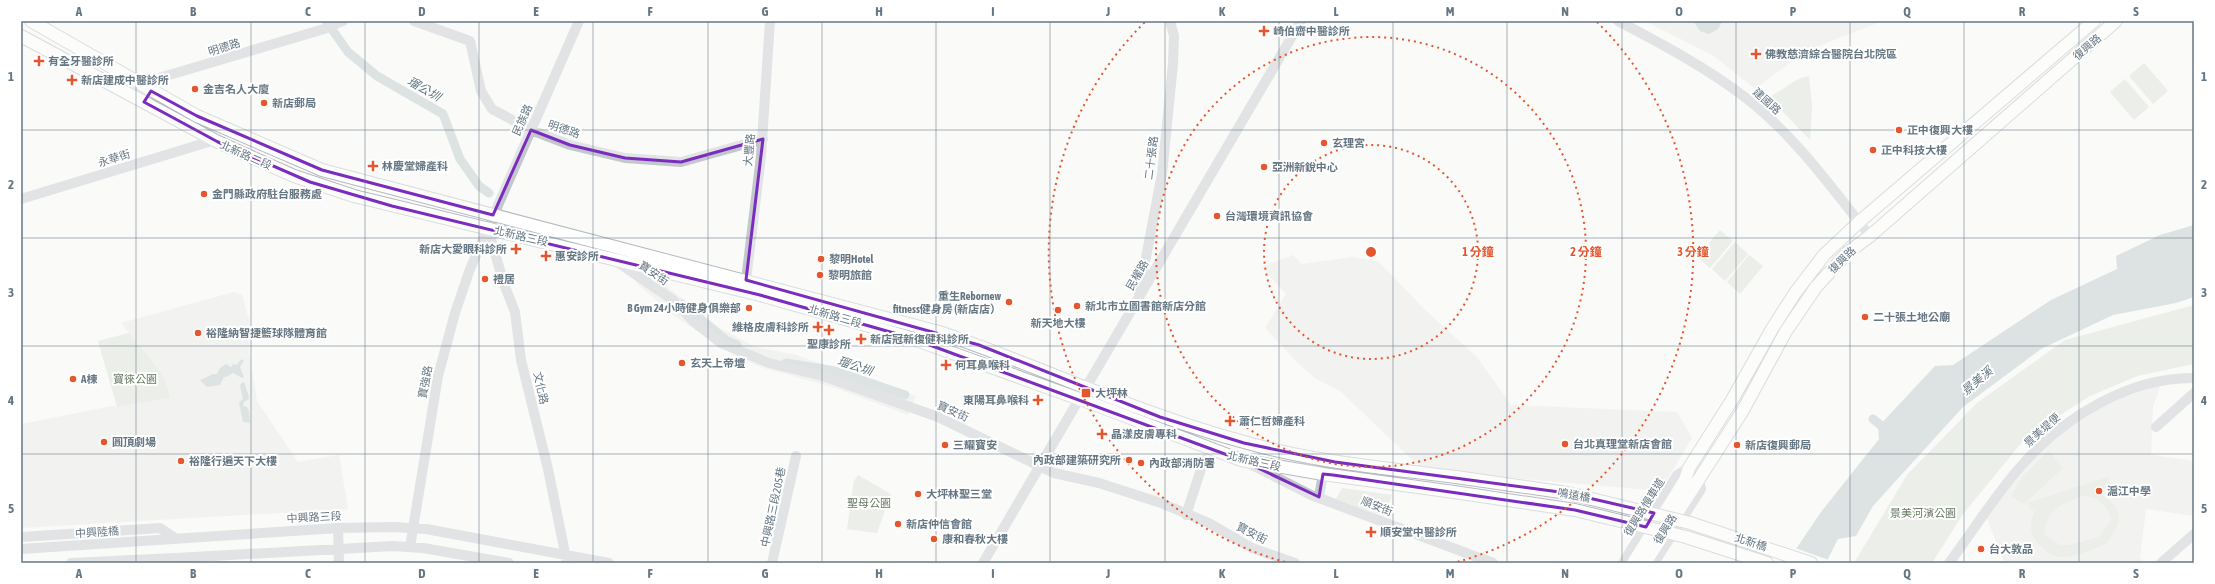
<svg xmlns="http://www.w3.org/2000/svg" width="2215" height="584" font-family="'Asap Condensed','Noto Sans TC',sans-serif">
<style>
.built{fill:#e8e9e9}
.green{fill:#dadfd7;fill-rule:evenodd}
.water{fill:#bbc7cb}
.pier{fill:#fafaf8}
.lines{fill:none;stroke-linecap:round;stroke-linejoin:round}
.canal{stroke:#bbc7cb;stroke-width:9}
.major-casing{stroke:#b5babe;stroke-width:14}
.minor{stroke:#c3c8cc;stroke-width:10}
.major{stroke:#fff;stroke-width:12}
.major-bridge-casing{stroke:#b5babe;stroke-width:14;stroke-linecap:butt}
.major-bridge{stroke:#fff;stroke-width:12}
.marked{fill:none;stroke:#7b2cbf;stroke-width:3;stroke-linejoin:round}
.grid{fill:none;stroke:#657683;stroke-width:1;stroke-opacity:0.55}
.ring{fill:none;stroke:#e4572e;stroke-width:2;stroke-dasharray:2 4}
.poi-dot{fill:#e4572e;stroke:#fff;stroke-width:1.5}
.labels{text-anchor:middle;stroke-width:4;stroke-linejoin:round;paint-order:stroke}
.poi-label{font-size:11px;font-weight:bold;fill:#657683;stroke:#fff;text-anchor:start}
.street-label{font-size:11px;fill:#657683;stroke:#fff}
.park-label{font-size:11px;fill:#687a64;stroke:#fff}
.water-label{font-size:12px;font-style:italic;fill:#60757c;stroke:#fff}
.centre{fill:#e4572e;stroke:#fff;stroke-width:2}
.ring-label{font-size:12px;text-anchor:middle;font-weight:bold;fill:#e4572e;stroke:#fff;stroke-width:4;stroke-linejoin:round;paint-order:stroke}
.neatline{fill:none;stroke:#657683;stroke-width:1.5}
.grid-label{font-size:13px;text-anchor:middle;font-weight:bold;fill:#657683}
</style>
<rect width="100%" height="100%" fill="#fafaf8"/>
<!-- built -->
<path class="built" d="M1645 21H1883L1806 51 1755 89 1714 56Z
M1293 255 1302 264 1352 257 1378 261 1424 309 1477 357 1511 405 1677 412 1692 438 1660 491 1423 470 1340 391 1316 379 1298 363 1265 328 1286 294 1261 267Z
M635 282 666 286 720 328 755 347 793 354 916 396 908 415 835 388 760 367 737 357 676 317Z
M234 292 242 295 250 323 249 352 257 401 298 462 339 455 348 509 21 528V424L112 406 117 407 170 398 157 367 121 323Z
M2161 385 2153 406 2151 455 2188 460 2194 463V516L2146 509 2140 557 2144 563H2005L1985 514 2018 473 2061 433 2099 409 2125 397Z"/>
<!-- green -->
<path class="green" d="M2144 63 2168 91 2153 104 2129 76Z
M1809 76 1812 106 1810 140 1769 97C1786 89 1791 80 1809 76Z
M2125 79 2149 107 2134 120 2110 92Z
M1720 230 1733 241 1710 268 1697 257Z
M1735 242 1748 254 1725 281 1712 269Z
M1749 255 1763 266 1740 294 1727 282Z
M2194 305V364L2137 376 2090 396 2027 436 1963 514 1932 563H1854L1907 475 1977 403 2065 340Z
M129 333C144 352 167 373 170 398L117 407 98 341Z
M2049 451 2063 468 2024 504 2011 496 2024 475Z
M858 475 891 494 877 533 847 529 854 481Z
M2108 477 2111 487 2097 491C2123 509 2125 519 2106 544 2095 548 2075 557 2064 557 2050 558 2034 543 2031 529 2030 523 2034 514 2036 508L2030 510 2028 503ZM2085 495C2099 498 2107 505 2112 519L2099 537 2070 545H2060L2044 534C2046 508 2064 503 2085 495Z
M1342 488 1392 495 1384 516 1336 499Z"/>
<!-- water -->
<path class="water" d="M1693 21H1721L1722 22 1718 29 1709 34 1700 31Z
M2194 225V297L2176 303 2113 315 2041 349 1963 407 1873 506 1856 536 1838 539 1826 563 1796 549 1821 512 1879 439 1878 427 1935 366 1953 365 2051 300 2117 269 2116 256 2160 235Z
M242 359 244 361 240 367 244 377 242 378 233 373 226 377H224L220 385 207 387 200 380 213 374H217L220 368 226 364 231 367 233 364 236 365Z
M242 382 245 383C245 389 249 393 249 399L244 402 243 406 247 407 249 410 250 423 243 422 239 402 243 399 240 386Z"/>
<!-- pier -->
<path class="pier" d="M1795 548 1829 560 1828 563H1792Z"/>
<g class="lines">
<!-- canal -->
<path class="canal" d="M326 21 348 52 377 76 443 114 460 159 479 186 489 193
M682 304 727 341 737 345
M786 363 835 371 905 395
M1873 419 1889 432"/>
<!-- major casing -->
<g class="major-casing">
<path id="major" d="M31 21 197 116 322 170 939 332C1042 367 1139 414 1244 442 1313 462 1385 468 1456 477
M21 36 218 142 294 176 354 196 760 295 908 337 1099 406 1241 460 1323 474 1454 492
M1690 523 1811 563
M1686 537 1767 563
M1633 563 1685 480 1689 468 1732 400 1772 329 1795 293 1824 255 1859 222 2094 21
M1645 563 1742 412 1786 331 1816 287 1847 253 1870 236 2116 21"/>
</g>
<!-- minor -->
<path class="minor" d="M414 21 470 41 481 91 492 109 531 130 570 145 625 158 681 162 763 139
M1618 21C1662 44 1707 68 1746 98 1794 135 1832 188 1870 236
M144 102 159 78 324 29 343 21
M21 199 215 140
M488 229 504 284 515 312 521 360 548 469 567 563
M616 261 673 300 693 321 721 343 769 363 823 376 938 417 1054 473 1099 483 1161 503 1209 523 1252 548 1295 563
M746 280 761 156 770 21
M1139 294 1162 174 1173 64 1174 36 1170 21
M2156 427 2194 393
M1306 457 1305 465 1323 474 1319 497
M1244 461 1311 495 1493 563
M1186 515 1204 460
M338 528 339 563
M21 537 160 528 175 538
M410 547 438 376 455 313 470 269 579 21
M21 549 338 528 394 527 426 529 609 563
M71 563 175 558
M167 563 176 558 393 546 423 548 509 563
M772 563 796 456
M983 563 1301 21
M1623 563 1677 475 1689 468
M1654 563 1701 489 1699 479
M1949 563C1973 531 1995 495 2022 465 2063 418 2129 377 2194 378
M2161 563 2194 534"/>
<!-- major -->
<use href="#major" class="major"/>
<!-- major-bridge casing -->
<g class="major-bridge-casing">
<path id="major-bridge" d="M1456 477 1567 493 1690 523
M1454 492 1575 510 1686 537"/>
</g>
<!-- major-bridge -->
<use href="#major-bridge" class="major-bridge"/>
</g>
<!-- marked area -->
<path d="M0 0H2215V584H0ZM151 91 197 116 322 170 493 215 531 130 570 145 625 158 681 162 763 139 746 280 979 345 1160 417 1244 443 1335 462 1567 493 1654 513 1646 527 1575 510 1333 475 1323 474 1319 497 1241 460 908 337 760 295 392 206 310 182 218 142 144 102Z" fill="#fafaf8" fill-opacity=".55" fill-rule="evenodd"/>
<path class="marked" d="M151 91 197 116 322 170 493 215 531 130 570 145 625 158 681 162 763 139 746 280 979 345 1160 417 1244 443 1335 462 1567 493 1654 513 1646 527 1575 510 1333 475 1323 474 1319 497 1241 460 908 337 760 295 392 206 310 182 218 142 144 102Z"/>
<!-- grid -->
<path class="grid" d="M136 21V563M251 21V563M365 21V563M479 21V563M593 21V563M708 21V563M822 21V563M936 21V563M1050 21V563M1165 21V563M1279 21V563M1393 21V563M1507 21V563M1622 21V563M1736 21V563M1850 21V563M1964 21V563M2079 21V563M21 130H2194M21 238H2194M21 346H2194M21 454H2194"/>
<!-- distance rings -->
<g class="ring">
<circle cx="1371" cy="252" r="107"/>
<circle cx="1371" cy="252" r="215"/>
<path d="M1285 562A322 322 0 0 1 1145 22M1597 22A322 322 0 0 1 1457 562"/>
</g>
<!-- markers -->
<g class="poi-dot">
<path d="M1262 25h4v4h4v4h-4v4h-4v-4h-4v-4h4z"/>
<path d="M1754 48h4v4h4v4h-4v4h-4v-4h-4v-4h4z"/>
<path d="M37 55h4v4h4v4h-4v4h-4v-4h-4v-4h4z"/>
<path d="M70 74h4v4h4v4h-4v4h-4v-4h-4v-4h4z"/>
<circle cx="195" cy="89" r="4"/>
<circle cx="264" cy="103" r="4"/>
<circle cx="1899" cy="130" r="4"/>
<circle cx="1324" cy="143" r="4"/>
<circle cx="1873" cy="150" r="4"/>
<path d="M371 160h4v4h4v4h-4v4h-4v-4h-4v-4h4z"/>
<circle cx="1264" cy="167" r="4"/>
<circle cx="204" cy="194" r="4"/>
<circle cx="1217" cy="216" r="4"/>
<path d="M514 243h4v4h4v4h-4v4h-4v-4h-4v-4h4z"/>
<path d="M544 250h4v4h4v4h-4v4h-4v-4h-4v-4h4z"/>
<circle cx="821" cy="259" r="4"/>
<circle cx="820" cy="275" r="4"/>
<circle cx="485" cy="279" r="4"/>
<circle cx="1009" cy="302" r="4"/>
<circle cx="1077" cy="306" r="4"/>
<circle cx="749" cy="308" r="4"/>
<circle cx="1058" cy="310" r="4"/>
<circle cx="1865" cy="317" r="4"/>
<path d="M816 321h4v4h4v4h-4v4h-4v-4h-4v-4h4z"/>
<path d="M827 324h4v4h4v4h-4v4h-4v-4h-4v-4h4z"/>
<circle cx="198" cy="333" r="4"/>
<path d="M859 333h4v4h4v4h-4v4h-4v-4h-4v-4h4z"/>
<circle cx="682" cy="363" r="4"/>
<path d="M944 359h4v4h4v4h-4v4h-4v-4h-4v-4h4z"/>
<circle cx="73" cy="379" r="4"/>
<rect x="1081" y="388" width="10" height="10" rx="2"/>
<path d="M1036 394h4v4h4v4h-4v4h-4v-4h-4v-4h4z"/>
<path d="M1228 415h4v4h4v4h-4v4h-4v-4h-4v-4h4z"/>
<path d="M1100 428h4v4h4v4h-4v4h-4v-4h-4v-4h4z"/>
<circle cx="104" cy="442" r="4"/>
<circle cx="1565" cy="444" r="4"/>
<circle cx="945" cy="445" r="4"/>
<circle cx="1737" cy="445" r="4"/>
<circle cx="1129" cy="460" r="4"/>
<circle cx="181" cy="461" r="4"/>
<circle cx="1141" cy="463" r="4"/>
<circle cx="2099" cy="491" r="4"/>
<circle cx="918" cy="494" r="4"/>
<circle cx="898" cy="524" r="4"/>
<path d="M1369 526h4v4h4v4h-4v4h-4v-4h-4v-4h4z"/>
<circle cx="934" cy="539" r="4"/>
<circle cx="1981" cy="549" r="4"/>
</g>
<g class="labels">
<!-- poi labels -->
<g class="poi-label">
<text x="1273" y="35">崎伯齋中醫診所</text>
<text x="1765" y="58">佛教慈濟綜合醫院台北院區</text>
<text x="48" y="65">有全牙醫診所</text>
<text x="81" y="84">新店建成中醫診所</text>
<text x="203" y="93">金吉名人大廈</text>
<text x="272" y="107">新店郵局</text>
<text x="1907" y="134">正中復興大樓</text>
<text x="1332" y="147">玄理宮</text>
<text x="1881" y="154">正中科技大樓</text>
<text x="382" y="170">林慶堂婦產科</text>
<text x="1272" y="171">亞洲新銳中心</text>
<text x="212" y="198">金門縣政府駐台服務處</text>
<text x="1225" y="220">台灣環境資訊協會</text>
<text x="507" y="253" text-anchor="end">新店大愛眼科診所</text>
<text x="555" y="260">惠安診所</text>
<text x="829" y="263">黎明Hotel</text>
<text x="828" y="279">黎明旅館</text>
<text x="493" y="283">禮居</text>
<text x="1001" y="300" text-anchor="end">重生Rebornew<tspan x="1001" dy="13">fitness健身房 (新店店）</tspan></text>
<text x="1085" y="310">新北市立圖書館新店分館</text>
<text x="741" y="312" text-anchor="end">B Gym 24小時健身俱樂部</text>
<text x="1873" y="321">二十張土地公廟</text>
<text x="1058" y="327" text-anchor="middle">新天地大樓</text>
<text x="809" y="331" text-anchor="end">維格皮膚科診所</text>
<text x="206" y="337">裕隆納智捷籃球隊體育館</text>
<text x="870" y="343">新店冠新復健科診所</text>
<text x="829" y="348" text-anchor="middle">聖康診所</text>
<text x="690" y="367">玄天上帝壇</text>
<text x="955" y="369">何耳鼻喉科</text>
<text x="81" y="383">A棟</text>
<text x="1095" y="397">大坪林</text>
<text x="1029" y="404" text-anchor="end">東陽耳鼻喉科</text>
<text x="1239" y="425">蕭仁哲婦產科</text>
<text x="1111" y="438">晶漾皮膚專科</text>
<text x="112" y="446">圓頂劇場</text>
<text x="1573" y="448">台北真理堂新店會館</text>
<text x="953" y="449">三耀寶安</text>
<text x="1745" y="449">新店復興郵局</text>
<text x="1121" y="464" text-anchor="end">內政部建築研究所</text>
<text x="189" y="465">裕隆行遍天下大樓</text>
<text x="1149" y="467">內政部消防署</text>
<text x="2107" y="495">滬江中學</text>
<text x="926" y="498">大坪林聖三堂</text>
<text x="906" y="528">新店仲信會館</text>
<text x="1380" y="536">順安堂中醫診所</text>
<text x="942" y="543">康和春秋大樓</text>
<text x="1989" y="553">台大敦品</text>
</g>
<!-- street labels -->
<g class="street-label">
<text transform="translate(224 47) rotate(-17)" y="4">明德路</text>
<text transform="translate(2087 47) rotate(-41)" y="4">復興路</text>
<text transform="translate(1767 101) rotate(42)" y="4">建國路</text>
<text transform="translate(522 120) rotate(-66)" y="4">民族路</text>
<text transform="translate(564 129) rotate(19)" y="4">明德路</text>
<text transform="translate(749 150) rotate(-85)" y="4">大豐路</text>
<text transform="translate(246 155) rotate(24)" y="4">北新路二段</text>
<text transform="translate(114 158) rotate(-17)" y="4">永華街</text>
<text transform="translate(1151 158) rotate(-83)" y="4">二十張路</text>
<text transform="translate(521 236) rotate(13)" y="4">北新路三段</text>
<text transform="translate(1842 260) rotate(-44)" y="4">復興路</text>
<text transform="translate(654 273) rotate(34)" y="4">寶安街</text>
<text transform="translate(1137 275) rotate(-60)" y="4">民權路</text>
<text transform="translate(835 316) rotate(16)" y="4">北新路三段</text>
<text transform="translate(425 382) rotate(-79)" y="4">寶強路</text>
<text transform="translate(541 388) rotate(77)" y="4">文化路</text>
<text transform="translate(953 411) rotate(24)" y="4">寶安街</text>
<text transform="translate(2042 430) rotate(-42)" y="4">景美堤便</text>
<text transform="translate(1254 461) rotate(13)" y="4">北新路三段</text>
<text transform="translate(1574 495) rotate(10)" y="4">鳴遠橋</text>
<text transform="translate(1377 506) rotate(22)" y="4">順安街</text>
<text transform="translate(773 507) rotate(-78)" y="4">中興路三段205巷</text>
<text transform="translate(1644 507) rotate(-58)" y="4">復興路慢車道</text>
<text transform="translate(314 517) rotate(-3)" y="4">中興路三段</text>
<text transform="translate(1665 529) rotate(-58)" y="4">復興路</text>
<text transform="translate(97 532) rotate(-4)" y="4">中興陸橋</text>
<text transform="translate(1252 533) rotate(27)" y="4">寶安街</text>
<text transform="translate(1751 542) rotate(18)" y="4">北新橋</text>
</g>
<!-- park labels -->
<g class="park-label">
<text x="135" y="383">寶徠公園</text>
<text x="869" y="507">聖母公園</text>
<text x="1923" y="517">景美河濱公園</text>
</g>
<!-- water labels -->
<g class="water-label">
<text transform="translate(424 89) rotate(30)" y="4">瑠公圳</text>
<text transform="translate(855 366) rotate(18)" y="4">瑠公圳</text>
<text transform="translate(1977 381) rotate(-40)" y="4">景美溪</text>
</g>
</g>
<circle cx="1371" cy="252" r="6" class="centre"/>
<g class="ring-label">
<text x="1478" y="256">1 分鐘</text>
<text x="1586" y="256">2 分鐘</text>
<text x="1693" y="256">3 分鐘</text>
</g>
<!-- border -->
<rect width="2215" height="584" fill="none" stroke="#ffffff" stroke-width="44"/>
<rect x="22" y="22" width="2171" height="540" class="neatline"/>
<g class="grid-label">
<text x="79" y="16">A</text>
<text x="193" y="16">B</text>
<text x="308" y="16">C</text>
<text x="422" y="16">D</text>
<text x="536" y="16">E</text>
<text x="650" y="16">F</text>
<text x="765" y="16">G</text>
<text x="879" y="16">H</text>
<text x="993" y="16">I</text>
<text x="1108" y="16">J</text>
<text x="1222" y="16">K</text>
<text x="1336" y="16">L</text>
<text x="1450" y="16">M</text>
<text x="1565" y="16">N</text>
<text x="1679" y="16">O</text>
<text x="1793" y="16">P</text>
<text x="1907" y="16">Q</text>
<text x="2022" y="16">R</text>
<text x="2136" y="16">S</text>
<text x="11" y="81">1</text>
<text x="2204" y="81">1</text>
<text x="11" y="189">2</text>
<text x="2204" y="189">2</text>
<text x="11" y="297">3</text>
<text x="2204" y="297">3</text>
<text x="11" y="405">4</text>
<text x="2204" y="405">4</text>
<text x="11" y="513">5</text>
<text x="2204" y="513">5</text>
<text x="79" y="578">A</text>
<text x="193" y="578">B</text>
<text x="308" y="578">C</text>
<text x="422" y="578">D</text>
<text x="536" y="578">E</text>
<text x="650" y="578">F</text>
<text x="765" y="578">G</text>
<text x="879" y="578">H</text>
<text x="993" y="578">I</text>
<text x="1108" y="578">J</text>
<text x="1222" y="578">K</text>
<text x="1336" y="578">L</text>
<text x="1450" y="578">M</text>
<text x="1565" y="578">N</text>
<text x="1679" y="578">O</text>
<text x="1793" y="578">P</text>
<text x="1907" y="578">Q</text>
<text x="2022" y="578">R</text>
<text x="2136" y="578">S</text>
</g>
</svg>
